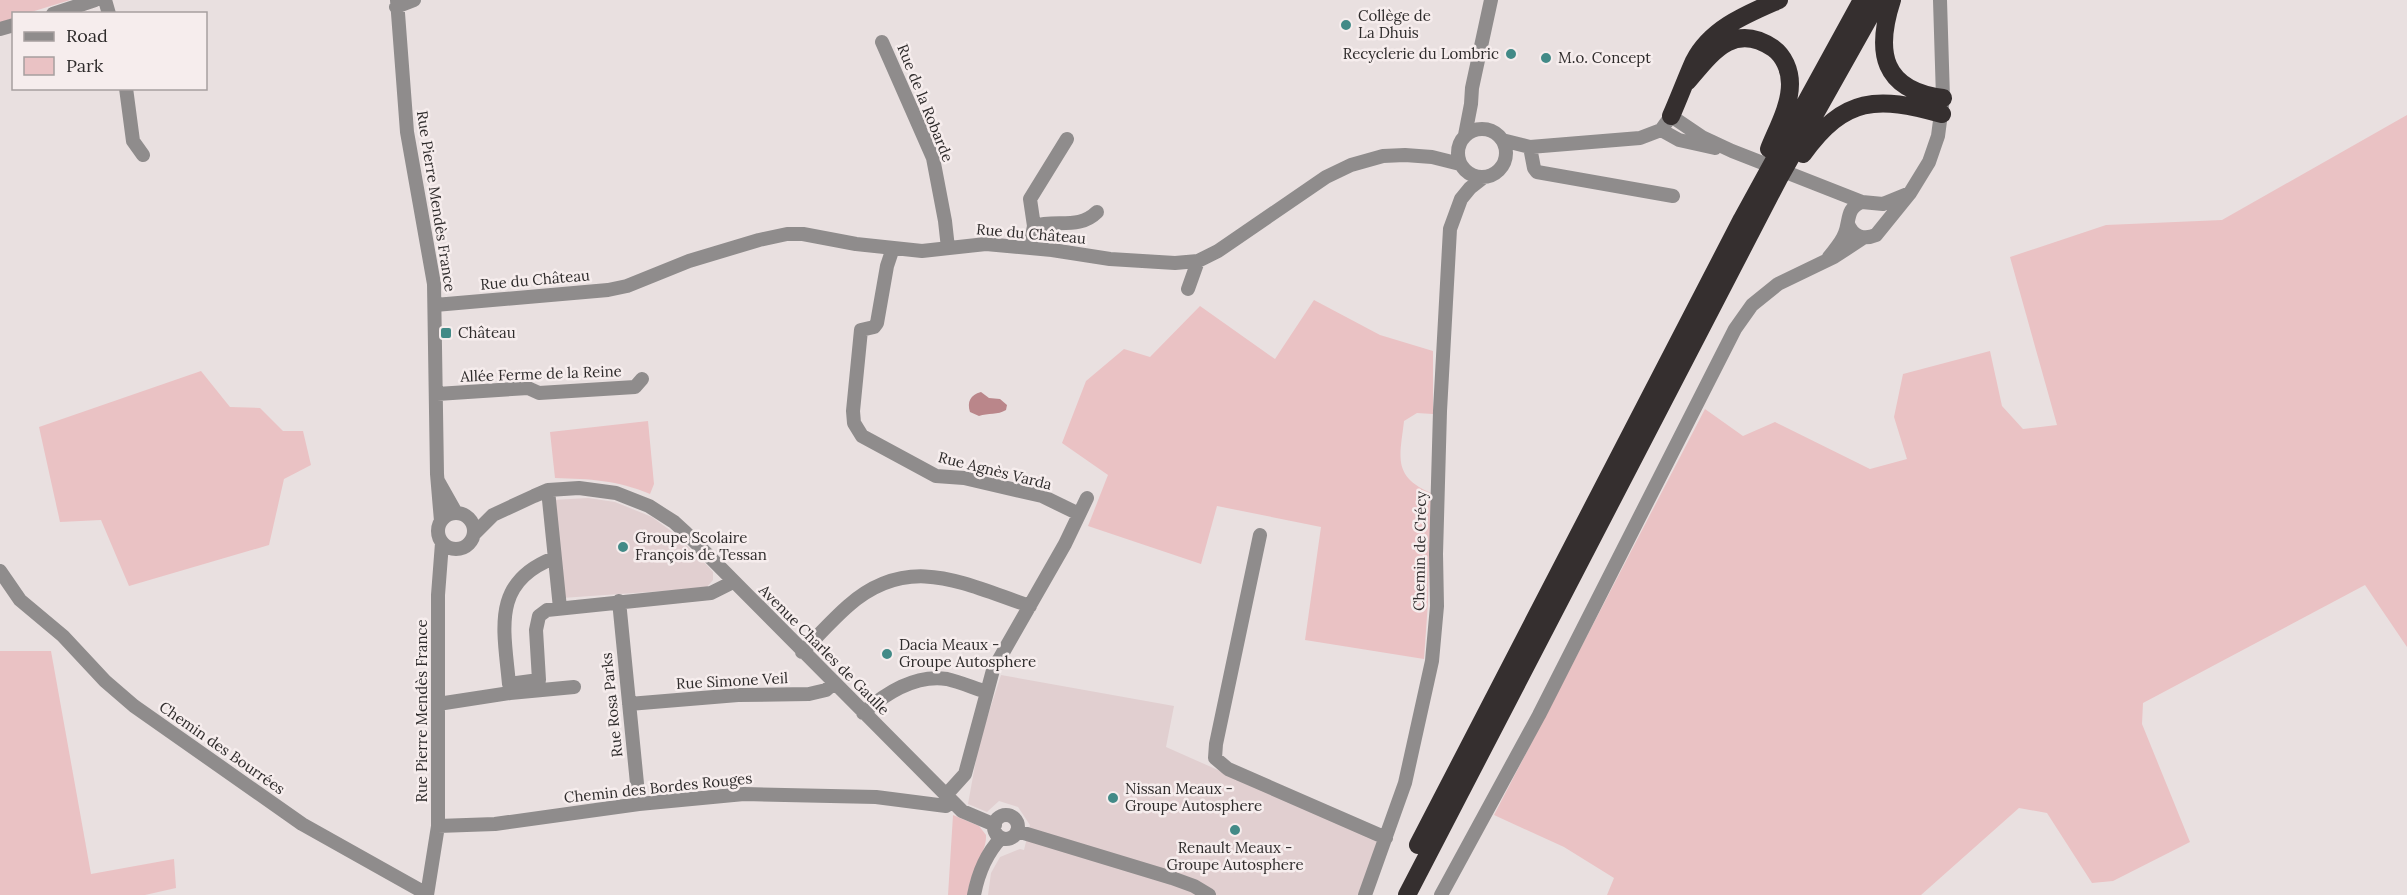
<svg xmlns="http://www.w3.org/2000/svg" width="2407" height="895" font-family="Lora,serif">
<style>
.built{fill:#e1cfd0}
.green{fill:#eac2c4}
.water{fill:#ba868a}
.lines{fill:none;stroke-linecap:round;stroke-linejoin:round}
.minor{stroke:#8f8c8c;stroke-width:14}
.highway{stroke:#352f2f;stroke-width:18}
.poi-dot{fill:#428a87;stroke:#f6eded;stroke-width:2}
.labels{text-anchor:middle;stroke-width:5;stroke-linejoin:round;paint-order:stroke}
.poi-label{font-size:15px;fill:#2e2b2b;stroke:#f6eded;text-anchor:start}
.street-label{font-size:15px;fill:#2e2b2b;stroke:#f6eded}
</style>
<rect width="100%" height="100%" fill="#e9e0e0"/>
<!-- built -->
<path class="built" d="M588 498 615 502 652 517 671 531 704 562 713 572V580L706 588 562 598 553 500Z
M1001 675 1174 706 1166 747 1378 841 1358 895H988L991 873 1000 857 1020 849 1024 850 1030 825 1018 807 999 801 987 812 968 804 979 743Z"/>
<!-- green -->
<path class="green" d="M0 0H70L28 13 14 14 13 18 0 23Z
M2407 115V647L2365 585 2143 703 2142 724 2190 842 2113 881 2092 883 2047 813 2019 808 1921 895H1607L1614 878 1564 847 1494 815 1705 409 1743 436 1775 422 1870 469 1907 459 1894 417 1903 374 1990 351 2002 406 2023 429 2057 425 2010 257 2106 225 2222 220Z
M1314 300 1380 335 1433 351V414L1417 413 1404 421C1400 457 1392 476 1431 493L1428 602 1424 659 1305 640 1321 527 1217 506 1201 564 1088 526 1108 475 1062 443 1086 381 1124 349 1150 357 1200 306 1275 359Z
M201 371 230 407 260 408 283 431H303L311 465 284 479 269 545 129 586 101 520 60 522 39 427Z
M648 421 654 484 650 494C617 480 590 479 555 478L550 432Z
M0 651H51L91 874 174 859 176 888 145 895H0Z
M953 815 979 826 986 835C987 854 969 871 968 895H948Z"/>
<!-- water -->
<path class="water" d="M981 392 989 398 1000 399 1007 405 1006 410C998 415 988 413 979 416L970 412C967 402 970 395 981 392Z"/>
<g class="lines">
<!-- minor -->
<path class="minor" d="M105 0 109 14
M397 0 407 132 434 284 437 474 441 521
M396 7 414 0
M53 14 95 0
M0 29 14 25
M882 42 933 158 945 221 948 248
M126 88 133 141 143 155
M1458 153a24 24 0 1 1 48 0a24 24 0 1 1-48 0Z
M1661 130 1679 140 1715 148
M1465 135 1471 104 1472 88 1491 0
M1502 140 1530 147 1640 138 1661 130 1671 116 1702 137 1732 151 1862 202 1883 204 1910 193
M1530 147 1534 168 1537 172 1673 196
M1848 224C1853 237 1864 240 1876 235L1910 193 1929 162 1938 136 1943 98 1940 0
M1034 226 1030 199 1067 139
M1030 247 1034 226C1056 219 1079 230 1097 212
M893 248 887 266 877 323 874 327 861 330 853 411 854 423 862 436 936 476 964 478 1042 496 1079 514
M1829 257C1835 249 1842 242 1845 233 1850 220 1846 208 1862 202
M1188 289 1198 261
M435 305 608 290 627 286 689 261 759 240 787 234H803L856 244 922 251 986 244 1052 250 1110 259 1175 263 1198 261 1218 251 1326 177 1351 165 1383 156 1405 155 1432 157 1460 164
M437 394 528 388 539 393 635 387 642 379
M438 481 456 513
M548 490 560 608
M438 531a18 18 0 1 1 36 0a18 18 0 1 1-36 0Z
M474 534 493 515 534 496 548 490 579 488 616 493 649 506 674 522 686 533 962 811 995 825
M1260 535 1216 744 1215 758 1228 769 1386 838
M554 558C491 582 504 629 509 684L539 680 536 630 539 616 547 610 711 593 733 582
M0 571 20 600 63 636 105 681 134 706 302 824 427 894
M619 601 639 804
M802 652C817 637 832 620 848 606 909 552 964 584 1030 606
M438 704 510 693 574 687
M629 704 738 695 809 694 826 690 834 683
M863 713C886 693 915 674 947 679 960 682 974 688 987 692
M946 795 965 774 993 670 1065 544 1087 498
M994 827a12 12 0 1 1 24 0a12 12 0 1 1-24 0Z
M438 826 495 824 639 804 744 794 876 797 946 806 952 802
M1017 831 1172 878 1194 886 1209 895
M427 895 438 826V595L442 543
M974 895C978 874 986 854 1001 838
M1365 895 1405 783 1432 661 1437 606 1436 554 1440 411 1450 229 1461 199 1470 188 1484 177
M1441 895 1539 715 1735 329 1752 305 1778 284 1834 257 1863 238"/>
<!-- highway -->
<path class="highway" d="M1892 0C1875 52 1882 90 1943 98
M1687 82C1711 54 1733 21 1773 48 1784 56 1790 70 1790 84 1790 106 1777 129 1769 149
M1671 116C1679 98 1686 79 1694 61 1711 28 1747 14 1779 0
M1803 154C1845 96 1877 96 1942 114
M1418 845 1742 219 1862 0
M1407 895 1779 178 1879 0"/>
</g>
<!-- markers -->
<g class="poi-dot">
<circle cx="1346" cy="25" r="6"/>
<circle cx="1511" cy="54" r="6"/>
<circle cx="1546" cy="58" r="6"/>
<rect x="440" y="327" width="12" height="12" rx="3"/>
<circle cx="623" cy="547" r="6"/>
<circle cx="887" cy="654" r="6"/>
<circle cx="1113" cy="798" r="6"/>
<circle cx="1235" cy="830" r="6"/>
</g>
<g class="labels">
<!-- poi labels -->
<g class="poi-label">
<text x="1358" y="21">Collège de<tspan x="1358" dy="17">La Dhuis</tspan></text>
<text x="1499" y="59" text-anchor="end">Recyclerie du Lombric</text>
<text x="1558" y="63">M.o. Concept</text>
<text x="458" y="338">Château</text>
<text x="635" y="543">Groupe Scolaire<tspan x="635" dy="17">François de Tessan</tspan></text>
<text x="899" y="650">Dacia Meaux -<tspan x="899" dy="17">Groupe Autosphere</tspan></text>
<text x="1125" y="794">Nissan Meaux -<tspan x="1125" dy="17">Groupe Autosphere</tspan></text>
<text x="1235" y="853" text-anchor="middle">Renault Meaux -<tspan x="1235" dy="17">Groupe Autosphere</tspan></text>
</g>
<!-- street labels -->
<g class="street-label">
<text transform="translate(925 103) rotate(68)" y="5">Rue de la Robarde</text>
<text transform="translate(436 201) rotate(81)" y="5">Rue Pierre Mendès France</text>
<text transform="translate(1031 234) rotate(5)" y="5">Rue du Château</text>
<text transform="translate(535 280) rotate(-5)" y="5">Rue du Château</text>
<text transform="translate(541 374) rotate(-2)" y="5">Allée Ferme de la Reine</text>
<text transform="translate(995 471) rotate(14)" y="5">Rue Agnès Varda</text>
<text transform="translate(1420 551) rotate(-89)" y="5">Chemin de Crécy</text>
<text transform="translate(824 650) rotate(45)" y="5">Avenue Charles de Gaulle</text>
<text transform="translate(732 681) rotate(-3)" y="5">Rue Simone Veil</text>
<text transform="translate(612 705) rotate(-96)" y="5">Rue Rosa Parks</text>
<text transform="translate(422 711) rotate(-90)" y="5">Rue Pierre Mendès France</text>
<text transform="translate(222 748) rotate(35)" y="5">Chemin des Bourrées</text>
<text transform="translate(658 788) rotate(-6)" y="5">Chemin des Bordes Rouges</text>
</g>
</g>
<!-- legend -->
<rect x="12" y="12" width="195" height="78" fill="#f6eded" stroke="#a69f9f" stroke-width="1.5"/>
<rect x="24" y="32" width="30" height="9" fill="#8f8c8c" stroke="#a69f9f" stroke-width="1.5"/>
<text x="66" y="42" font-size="18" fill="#2e2b2b">Road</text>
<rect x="24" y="57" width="30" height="18" fill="#eac2c4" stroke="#a69f9f" stroke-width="1.5"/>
<text x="66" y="72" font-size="18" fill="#2e2b2b">Park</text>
</svg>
